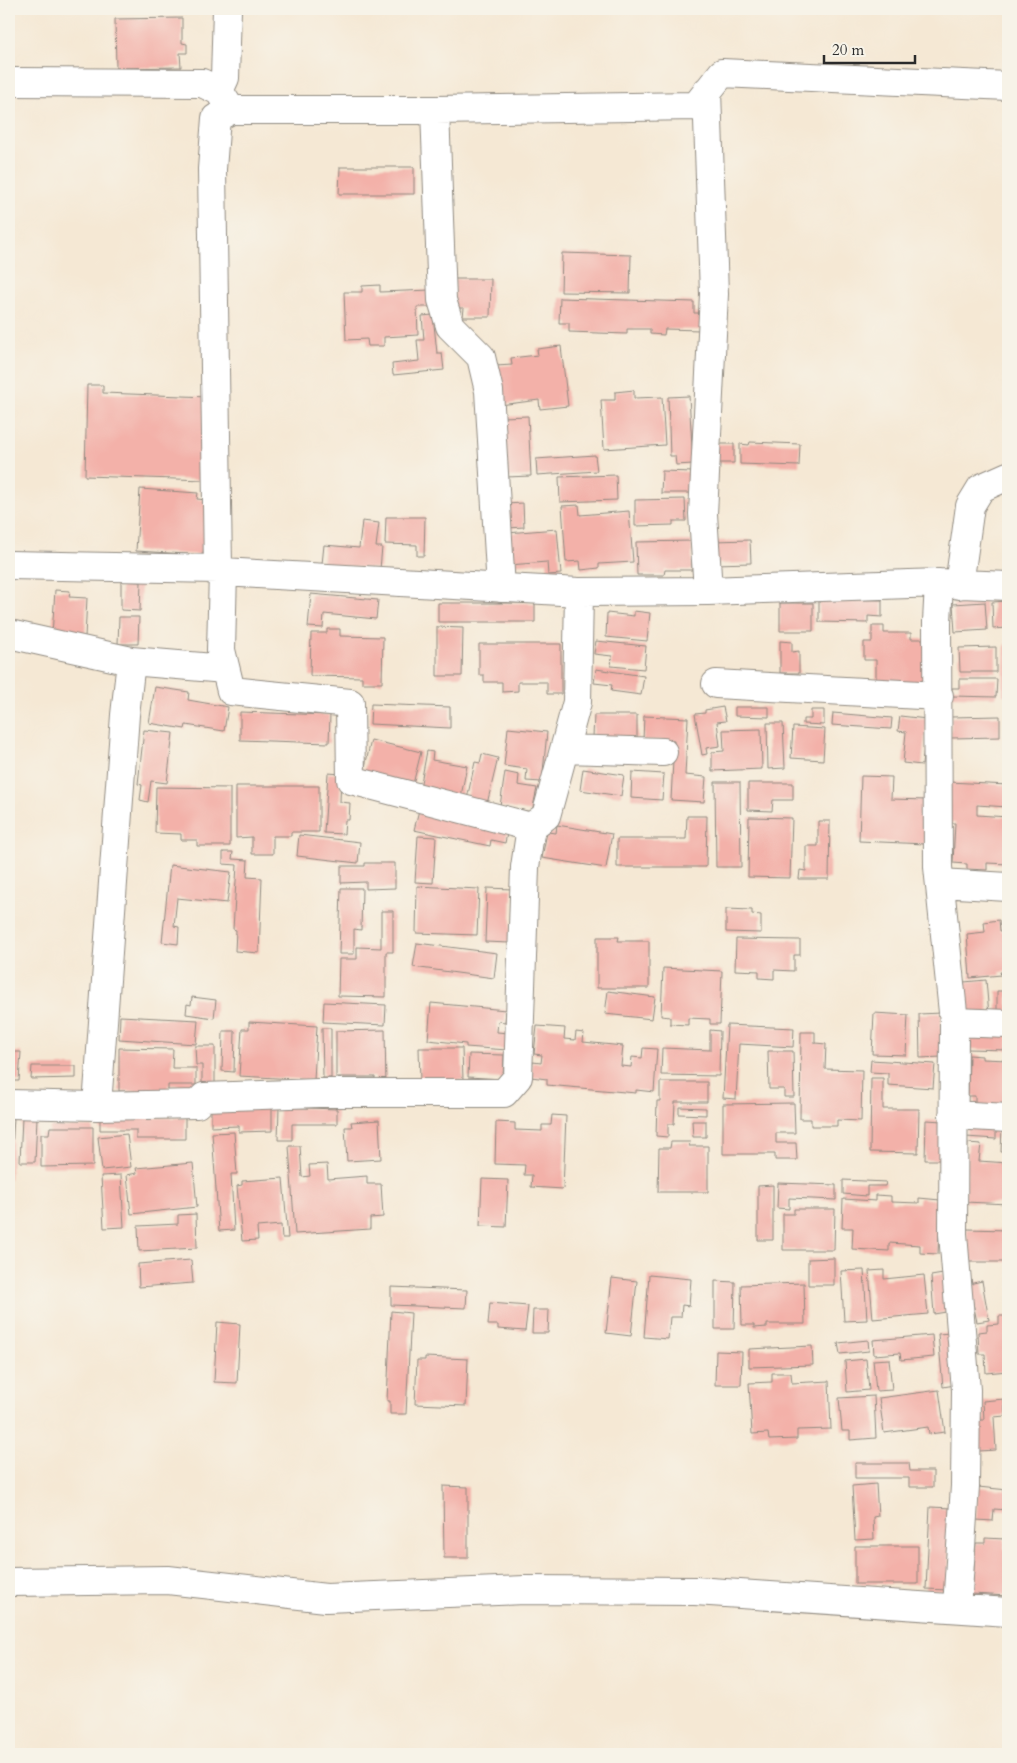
<svg xmlns="http://www.w3.org/2000/svg" width="1017" height="1763" font-family="Cardo,serif">
<style>
.building{fill:#f3b1a9}
.lines{fill:none;stroke-linecap:round;stroke-linejoin:round}
.minor-casing{stroke:#908a80;stroke-width:30}
.minor{stroke:#fff;stroke-width:28}
</style>
<rect width="100%" height="100%" fill="#f7f3e8"/>
<filter id="ink" filterUnits="userSpaceOnUse"><feTurbulence type="fractalNoise" baseFrequency=".02" numOctaves="2"/><feDisplacementMap in="SourceGraphic" scale="10" xChannelSelector="R" yChannelSelector="G"/><feConvolveMatrix kernelMatrix="1 2 1 2 8 2 1 2 1" color-interpolation-filters="sRGB"/></filter>
<filter id="wash" filterUnits="userSpaceOnUse"><feTurbulence type="fractalNoise" baseFrequency=".0096" numOctaves="4" result="noise"/><feDisplacementMap in="SourceGraphic" scale="20" xChannelSelector="R" yChannelSelector="G"/><feGaussianBlur stdDeviation="1.12" result="paint"/><feColorMatrix in="noise" values="0 0 0 0 0 0 0 0 0 0 0 0 0 0 0 0 0 1.4 0 .05"/><feComposite in="paint" operator="in"/></filter>
<g filter="url(#wash)">
<rect width="100%" height="100%" fill="#f5e8d4"/>
<g id="blocks">
<!-- building -->
<path class="building" d="M117 9H155V11L117 12Z
M182 18V43L187 44V53H180L181 67 116 68 115 19Z
M340 167H414V194H339Z
M562 253 631 255 630 293 561 292Z
M455 279H491L490 317H463L464 308H454Z
M380 285V292L431 290 432 307H417L418 335 384 337V346H368L367 339 346 340 344 292H362V286Z
M560 298 694 302V313H701L700 330 665 329 664 335 650 334V329H627V334L569 332V323H559Z
M433 315 437 353H442L444 370 393 375 392 364 419 361 417 340H424L422 316Z
M561 346 568 406 540 409 539 400 500 405 496 366 512 365 511 358 538 355 537 349Z
M87 385H103V393L209 397 206 480 85 476Z
M634 390V398L662 397 665 445 604 449 601 400H615V392Z
M689 396 693 464 676 465 675 456H670L668 397Z
M528 416 531 476 506 477 503 417Z
M750 442 800 444 799 466 740 464V444L749 445Z
M714 444H734V463H714Z
M595 455 597 471 537 475 536 459Z
M662 471 693 472 692 493H661Z
M616 475 617 500 560 502 559 477Z
M140 489 198 493 197 499 207 500 203 555 136 551Z
M9 497 13 498 12 541H9Z
M685 499 686 521H673V525L635 526V500Z
M523 503 524 527 507 528 506 504Z
M579 505 580 515 629 511 633 562 599 564V568L581 570 580 561 566 562 562 506Z
M386 517H425L424 556H417V545L385 544Z
M362 521 379 523 376 547H382L380 569 322 564 324 545 359 548Z
M557 529 561 574 548 575 547 562 509 565 507 533Z
M750 540 751 563 715 564 714 541Z
M692 541V570H665L664 575H637L636 542Z
M121 581 141 582 140 611 121 610Z
M55 590 70 591 69 597 87 598 85 637 52 635Z
M311 594 378 600 376 619 324 614 323 628 308 627Z
M819 599 882 600V617L868 616V623L819 622Z
M1008 601V628L993 629 992 602Z
M985 602 987 630 955 632 953 604Z
M438 603H535V622H438Z
M780 603H813V631H780Z
M634 611 650 613 647 641 606 637 607 613 634 616Z
M119 617H139L138 644H118Z
M872 626H884V633H911V639H927L926 683H876V660H864V642H872Z
M437 627 463 628 462 676H437Z
M327 629H340V636L383 637 382 683H362V677L310 676 311 633H327Z
M596 641 646 646 644 669 611 666 612 656 594 654Z
M780 641 792 642V652L799 651V673H780Z
M479 644H561V694H547V682H518V691L502 692V682H484V675H479Z
M1005 644H1008V695H1003Z
M996 647V672H960L959 648Z
M596 669 644 676 641 695 611 691 612 685 594 683Z
M959 679H997L996 697 952 696V688H959Z
M155 687 189 692 188 700 228 707 224 731 186 725 185 729 149 723Z
M371 704 450 707V728L370 724Z
M723 707 726 721 717 722 720 746 706 748 707 754 702 755 695 714 705 713V710Z
M735 707H769V717L735 716Z
M811 710H824V725L803 724V719H811Z
M240 712 330 715 329 743 240 740Z
M833 713 892 718 891 729 832 725Z
M594 715H637V738L593 737Z
M644 716 688 718 685 775 706 777 704 802 671 800 674 741 643 740Z
M900 716 927 719 922 765 903 763 906 732 898 731Z
M1000 716V737L951 738V717Z
M767 723H783L785 768 768 769Z
M793 727 825 729 823 760 791 758Z
M508 728 547 732 542 782 526 781 527 769 504 766Z
M761 729 762 769 712 771V752L724 751 723 730Z
M144 730 173 733 167 783 151 781 148 802 140 800 142 785 138 784Z
M371 740 421 752 412 788 363 776Z
M427 751 433 752 432 760 467 766 461 796 420 788Z
M482 754 498 758 487 804 467 799 475 762 480 763Z
M583 769 624 775 621 796 580 790Z
M505 772 519 775 518 785 537 788 532 812 500 806Z
M632 772 664 774 662 800 631 798Z
M328 773 341 774 340 802 350 803 349 820H345L344 834 324 833Z
M861 776 892 777 891 799 927 800 925 844 859 841Z
M715 782H740L741 867H716Z
M949 782 1008 785V807L977 805V815L1008 817V864L987 863V870L967 869V864L953 863 955 823H947Z
M748 783H793V800H773L772 811 748 810Z
M236 786H319V832H291V836H273V854H252V837L236 838Z
M156 787 230 788V846H197V840H181V834L155 833Z
M419 810 508 829 505 843 491 840 490 846 414 830Z
M687 816H707L706 867H617V839H686Z
M749 817 792 818 790 878 748 877Z
M818 821H830L829 879H799L800 870 806 871V846H818Z
M557 825 612 834 606 868 542 858 547 832 556 833Z
M299 835 360 842 358 863 297 856Z
M418 836 436 837 433 883 415 882Z
M223 852H233L232 859 248 860 247 877 262 878 259 953 235 951 236 930 233 929 237 865 223 864Z
M365 863H395V888L366 889V882L341 883V866H365Z
M170 865 231 872 227 903 177 898 174 926 179 927 178 944 162 942Z
M417 886 479 889 477 935 416 933Z
M341 888H362L361 930 354 929V954H339Z
M487 888 512 889 510 943 485 942Z
M726 909 752 910V914L761 915V933L726 932Z
M381 911H393V952H386V997L338 996 339 959H357V947L381 948Z
M999 920 1000 931 1008 930V972H1000L1001 975 970 978 967 934 985 932 984 922Z
M597 937H619L618 941H649V988H597Z
M736 939 800 940V955H794V971L774 970V979L759 978V971L735 970Z
M417 943 497 953 494 978 413 967Z
M663 968 722 971 720 1024H710V1019L688 1018V1025L670 1024V1017L661 1016Z
M959 975H963L964 982 986 980 989 1015 962 1017Z
M608 991 655 997 652 1019 605 1014Z
M997 991H1008V1017L997 1018Z
M192 997 216 1000 214 1018 186 1014 187 1004 191 1005Z
M324 1002 386 1005 385 1025 323 1022Z
M431 1003 506 1010 505 1022 498 1021 497 1032 508 1033 507 1050 466 1047V1044L428 1040Z
M874 1013 908 1015 906 1055 872 1054Z
M941 1013 942 1057 920 1058 919 1014Z
M120 1016 198 1020 196 1044 119 1039Z
M249 1022 317 1026 314 1080 239 1076 242 1029H249Z
M727 1025 794 1028 793 1047 739 1044 736 1099 723 1098Z
M537 1026 565 1028 564 1039 575 1040 576 1032 584 1033 583 1042 623 1046 621 1066 631 1067 632 1057 642 1058 643 1048 657 1049 654 1092 636 1090V1093L547 1085V1079L531 1077 533 1062 541 1063 542 1055 534 1054Z
M322 1028H331V1078H323Z
M385 1030 386 1086H375V1077H336V1031Z
M710 1030 720 1031 719 1076 661 1075 662 1048 710 1050Z
M969 1030 1008 1031V1050L968 1049Z
M223 1031H235L234 1072 222 1071Z
M801 1032H815V1043L826 1044 825 1069 862 1070 861 1121 837 1120V1126H811V1119H800Z
M195 1046H215V1084H202V1065H196Z
M119 1048 173 1049 172 1068H196V1085H168V1092L119 1091Z
M419 1048H462L463 1080 420 1081Z
M768 1051H793L794 1097H784V1089H769Z
M9 1052H21L19 1081H9Z
M469 1054 504 1055 503 1079 468 1077Z
M969 1055 982 1056V1059L1008 1060V1107L975 1106V1096H968Z
M871 1060 935 1064 933 1088 888 1085V1073L870 1072Z
M32 1066H76V1078L31 1079Z
M871 1078H883V1109H919L918 1153 870 1152Z
M660 1082H707V1102H675L674 1124H668V1137L656 1136 657 1101H660Z
M794 1103 795 1133H776V1143H796L797 1160H775V1154H723V1104Z
M211 1107H272V1131L239 1132V1126L211 1127Z
M279 1107 337 1109V1124H292V1140H278Z
M679 1107 706 1108V1115L679 1114Z
M552 1115 566 1116 563 1189 531 1187 532 1175H524L525 1165 495 1164 496 1122 515 1123V1130L542 1131V1125H551Z
M9 1117 14 1118 10 1180H9Z
M22 1117 37 1118 35 1162H20Z
M100 1117 185 1118V1139H136V1130H100Z
M379 1120 381 1159 347 1161 345 1127H352L351 1122Z
M926 1120 943 1121 942 1160H925Z
M692 1121H706V1137H693Z
M967 1126 996 1128V1139L966 1137Z
M50 1127H93V1166L41 1167V1134H49Z
M1002 1127H1008V1152H1001Z
M234 1132 237 1174H231L234 1230 219 1231 212 1133Z
M127 1134 131 1167 102 1170 98 1137Z
M671 1142H690L689 1146H708V1192H658L659 1148H670Z
M968 1143 981 1144 979 1161 1008 1163V1204L965 1202Z
M289 1146H300L302 1177 310 1176 309 1165 327 1164 328 1179 367 1176V1184H381L383 1217 370 1218V1229L295 1234Z
M193 1163 197 1207 131 1214 127 1175 137 1173 136 1168Z
M121 1175 124 1227 104 1228 101 1176Z
M283 1178 288 1238H282L281 1225 257 1227 258 1240 242 1241 237 1186 242 1185V1181Z
M482 1179 508 1180 506 1227 480 1226Z
M843 1180 886 1182 885 1186H867V1196L843 1194Z
M778 1183 836 1185V1200L789 1198V1209L777 1208Z
M773 1185V1240H758V1186Z
M876 1195 891 1196V1202L919 1203V1198L940 1200 938 1254 920 1253V1245L889 1243V1251L852 1249 853 1228H842L843 1199 876 1201Z
M794 1209H835L834 1250H783V1214H794Z
M196 1214 197 1248 139 1251 138 1226 178 1224V1215Z
M967 1229 1008 1230V1262H967Z
M834 1258V1285H808V1259Z
M191 1260 193 1283 139 1287 138 1264Z
M864 1270 867 1320 844 1321 841 1271Z
M884 1270V1279L924 1275 928 1314 873 1319 869 1271Z
M943 1274 946 1312 934 1314 931 1276Z
M649 1275 691 1279 689 1306 682 1305 681 1317H670L668 1339 644 1337Z
M612 1278 637 1281 631 1336 606 1333Z
M715 1281 735 1282 734 1329H715Z
M982 1281 989 1320 977 1322 969 1284Z
M804 1283 805 1324H767V1327L754 1328V1325H742L741 1285Z
M391 1287 467 1290 466 1308 391 1305Z
M490 1303 528 1306 525 1331 498 1329V1325H488Z
M533 1310H549L548 1333H532Z
M391 1311 411 1313 406 1414H390V1401H387Z
M999 1316H1008V1371L986 1373 985 1354H979L978 1332 987 1331V1325L999 1324Z
M217 1322 240 1324 237 1383 214 1382Z
M950 1333 955 1385 943 1387 938 1334Z
M932 1335 934 1357 901 1360 900 1353 874 1355 873 1340Z
M868 1340 869 1351 840 1354 838 1343Z
M812 1346 813 1365 749 1367V1349Z
M716 1351 742 1352 741 1385H715Z
M425 1357 468 1359 466 1406 415 1404 417 1360H425Z
M866 1359 869 1390 847 1392 845 1361Z
M889 1359 892 1390 876 1391 873 1360Z
M772 1373H791L792 1383 829 1381 831 1429 797 1430V1439L769 1440 768 1433 752 1434 749 1383 772 1382Z
M939 1390 945 1432 929 1434 928 1427 884 1433 879 1398Z
M874 1396 876 1438 850 1440V1431H842L839 1398Z
M1004 1399 1005 1416 994 1417 996 1450 979 1451 977 1420H984L983 1401Z
M855 1463H909L910 1471H933V1487H909V1478H855Z
M876 1484 878 1516 873 1517 874 1539 855 1540 852 1486Z
M443 1486 468 1487V1558H444Z
M978 1487 1008 1490V1510L994 1509 993 1521 976 1520Z
M930 1507 952 1508 947 1590 926 1589Z
M985 1538 1005 1539 1004 1549H1008V1596L972 1594 976 1543H985Z
M855 1546H918V1584H855Z"/>
</g>
</g>
<g filter="url(#ink)">
<use href="#blocks" fill-opacity="0" stroke="#908a80" stroke-width="1"/>
<g class="lines">
<!-- minor casing -->
<g class="minor-casing">
<path id="minor" d="M9 82 202 83 219 91 231 110H435L696 106 722 73 1008 86
M219 91 225 78 227 9
M707 91 714 294 703 514 708 591
M435 110 442 300 450 326 481 357 489 391 501 588
M9 565 218 569 223 572 579 592 708 591 939 583 1008 586
M218 569 212 169 216 118 231 110
M223 572 221 650 231 691 350 703 351 780 531 827
M939 583 937 622 938 867 954 1022 953 1234 966 1390 965 1486 957 1607
M959 585 970 506 981 488 1008 476
M9 634 131 661 225 669
M716 684 939 696
M565 749 663 752
M940 883 1008 887
M954 1022 1008 1024
M9 1104 97 1106 197 1104 204 1097 318 1093H504L518 1077 525 867 531 827 546 816 577 702 579 592
M97 1106 125 715 131 661
M953 1115 1008 1118
M9 1582 168 1580 326 1598 525 1590 695 1591 1008 1612"/>
</g>
<!-- minor -->
<use href="#minor" class="minor"/>
</g>
</g>
<!-- margin -->
<rect width="1017" height="1763" fill="none" stroke="#f7f3e8" stroke-width="30"/>
<!-- scale -->
<path d="M824 55v8h91v-8" fill="none" stroke="#2b2b2b" stroke-width="2.5"/>
<text x="832" y="55" font-size="15" fill="#2b2b2b" stroke="#f7f3e8" stroke-width="4" paint-order="stroke">20 m</text>
</svg>
